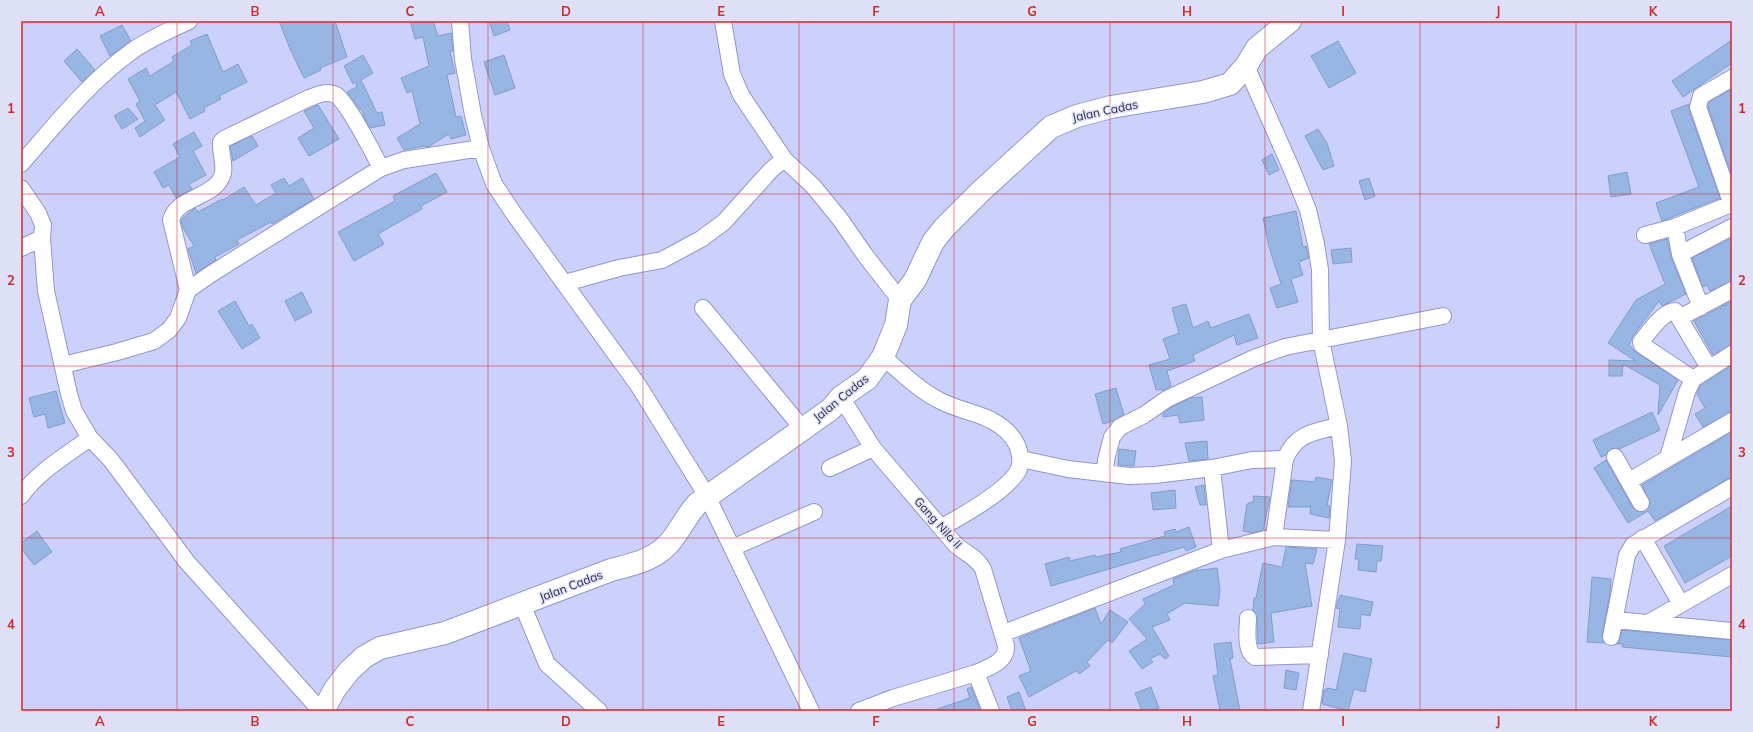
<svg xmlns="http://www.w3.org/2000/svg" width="1753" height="732" font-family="Mulish,sans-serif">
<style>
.building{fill:#98b6e4;stroke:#809dca}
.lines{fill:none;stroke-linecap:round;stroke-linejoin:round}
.street-casing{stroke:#9297ca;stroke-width:18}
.secondary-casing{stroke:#9297ca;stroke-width:24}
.street{stroke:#fff;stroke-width:16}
.secondary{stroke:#fff;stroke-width:22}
.grid{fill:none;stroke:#d62828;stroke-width:1;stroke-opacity:0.55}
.labels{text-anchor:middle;stroke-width:3;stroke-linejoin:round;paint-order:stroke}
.street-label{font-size:12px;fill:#303247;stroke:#dde0f6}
.neatline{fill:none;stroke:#d62828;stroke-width:1.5}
.grid-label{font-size:13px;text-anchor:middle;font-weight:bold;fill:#d62828}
</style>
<rect width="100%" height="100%" fill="#ccd1fc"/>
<!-- building -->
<path class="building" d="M279 21H335L347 57 320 68 321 70 304 78 290 49Z
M410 21H433L438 36 451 33 453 51H450L455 73 447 75 456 117 461 116 466 135 451 139 449 134 428 147 424 146 404 150 397 138 420 124 412 91 407 93 401 78 429 66 423 37 415 39Z
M489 21H507L510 30 494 36Z
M122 25 131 41 110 56 100 36Z
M207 34 223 72 238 64 247 82 219 96 221 99 204 108 205 111 190 119 176 92 155 105 165 120 140 137 135 128 145 121 136 104 140 101 128 79 146 68 150 76 174 61 172 57 192 45 190 41Z
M1732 40V63L1683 97 1672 81Z
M1338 41 1356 73 1329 88 1311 56Z
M77 49 95 70 82 82 64 61Z
M363 55 373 73 361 80 377 113 382 112 385 125 370 128 364 118 362 109 360 110 347 92 357 87 356 82 353 84 344 66Z
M504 55 515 88 495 95 484 62Z
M1732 89V176L1708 107 1709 102Z
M1689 104V110L1720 198 1662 221 1656 203 1699 187 1671 111Z
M318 105 339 139 309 156 298 138 314 128 304 111Z
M128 108 138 119 122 129 114 116Z
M1318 129 1327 143 1334 166 1323 170 1305 136Z
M194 132 202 146 193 151 206 175 189 184 192 189 176 198 169 185 163 188 154 172 180 157 173 144Z
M252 136 258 146 233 161 230 146Z
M1272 154 1279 170 1269 175 1262 160Z
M1627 172 1631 194 1611 197 1608 176Z
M436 173 447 192 421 206 422 209 378 234 384 244 354 261 338 232 395 201 393 196Z
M284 178 289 186 302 178 314 199 272 224 271 222 237 240 239 244 215 257 216 260 196 273 188 249 194 246 183 228 181 221 183 218 195 208 198 212 222 199 223 200 244 187 256 205 276 193 271 185Z
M1369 178 1375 196 1365 200 1359 181Z
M1296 211 1303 247 1306 246 1309 258 1299 262 1303 275 1291 279 1298 302 1277 308 1270 288 1281 284 1269 247 1263 218Z
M1732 238V281L1710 291 1707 285 1703 287 1692 258Z
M1667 239 1671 257 1686 294 1662 306 1659 301 1633 336 1629 345 1637 353 1678 380 1658 415 1660 385 1623 364 1622 376H1609V360L1636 361 1608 343 1636 300 1665 284 1649 244Z
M1351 248 1352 262 1333 264 1331 250Z
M302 292 312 312 295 321 285 301Z
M235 301 249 326 252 324 260 338 242 349 218 311Z
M1732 301V345L1713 355 1694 321Z
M1186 304 1193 328 1208 321 1211 328 1249 314 1258 338 1237 345 1234 335 1193 355 1195 361 1167 371 1171 386 1162 391V389L1156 390 1149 365 1170 359 1163 339 1179 333 1172 308Z
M1732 365V412L1703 427 1695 414 1705 408 1697 394 1700 386Z
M1116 388 1124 415 1113 421 1103 424 1095 394Z
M56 391 65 423 48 428 45 414 34 417 29 398Z
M1202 397 1204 420 1180 423 1178 415 1163 417V414L1172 407 1190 398Z
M1652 412 1660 430 1619 449H1611L1606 455 1601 457 1593 440Z
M1732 432V478L1727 479 1655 521 1648 511 1628 523 1594 468 1606 460 1633 508 1637 511H1645L1649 507 1650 503 1642 485Z
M1207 441 1208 459 1189 461 1185 443Z
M1119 449 1136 451 1134 466 1118 465Z
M1316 477 1332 480 1327 505 1330 506 1329 518 1310 514 1311 507H1288L1292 480 1315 482Z
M1204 485 1206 505H1200L1195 487Z
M1175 490 1176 508 1153 510 1151 493Z
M1253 496 1270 497 1263 530 1252 533 1243 531 1247 504 1254 501Z
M1732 506V556L1685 583 1664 546Z
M1189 527 1196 547 1186 551 1184 547 1051 586 1045 564 1069 557 1070 561 1095 555 1096 557 1121 552 1120 549 1165 536 1164 532 1175 529 1176 532Z
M37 531 52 552 34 565 21 548V543Z
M1357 544 1383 546 1381 561H1377L1376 572 1358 570 1359 559H1355Z
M1286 547 1317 549 1313 564 1305 563 1312 606 1271 613 1274 642 1258 644 1257 618 1253 610 1254 598H1256L1263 563 1282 567Z
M1217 568 1220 590 1218 606 1185 603 1167 614 1170 620 1152 627 1169 656 1165 659 1160 654 1150 659 1153 662 1142 669 1129 651 1147 639 1129 619 1145 604 1143 599 1174 585 1173 579 1193 571Z
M1592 577 1611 579 1610 594 1602 635 1604 643 1587 642Z
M1340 595 1373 602 1370 616 1361 614 1360 629 1338 627 1340 609 1336 608Z
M1095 608 1101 624 1110 610 1128 622 1112 643 1108 640 1087 662 1090 666 1079 674 1076 671 1029 697 1019 676 1031 671 1019 638Z
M1622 630 1732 640V657L1622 647 1623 644H1617L1620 639Z
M1231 642 1233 658 1230 659 1240 711H1220L1213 676 1218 675 1214 644Z
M1344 653 1372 659 1365 692 1354 689 1348 711 1322 704 1324 690 1328 688 1336 690Z
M1286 670 1299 673 1296 690 1284 688Z
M971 687 981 711H938L937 709 970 698 967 689Z
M1151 687 1159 708 1151 711H1142L1135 693Z
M1019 692 1026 711H1012L1007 697Z"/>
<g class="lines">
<!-- street casing -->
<g class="street-casing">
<path id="street" d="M460 21 463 59 473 115 481 148 494 184 514 214 638 385 707 496 811 711
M723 21 732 74 741 95 784 159 813 186 840 219 865 255 900 300
M1246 66 1292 170 1308 210 1316 244 1320 270 1321 340 1339 426 1343 461 1337 540 1311 711
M1732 78 1701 96 1698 107 1732 205
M21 164C56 124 89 82 132 51 149 39 170 30 189 21
M21 188 38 213 43 225 42 238 46 291 69 394 74 411 90 438 111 460 187 562 321 711
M1675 227 1680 254 1701 307
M1645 235 1675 227 1731 204
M21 248 42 238
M1680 254 1732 227
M565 283 619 268 662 260 701 239 724 222 771 170 784 159
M188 290 171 220C177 196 217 198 223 173 225 163 220 152 221 142L224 139 309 98C318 95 327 90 336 95 347 102 374 154 381 168
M703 308 802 428
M1679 318 1732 290
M883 357C900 371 916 388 935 398 953 409 973 411 991 420 1002 426 1012 434 1017 445 1020 453 1022 461 1019 469 1009 490 962 516 942 527
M63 365 117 352 154 341 169 330 178 318 188 290 211 274 381 168 404 160 481 148
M1693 379 1642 345 1641 342C1648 333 1663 311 1675 311L1709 368
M841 397 873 448 955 544C964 553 977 557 983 569L1006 646C1007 662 989 667 976 673L991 711
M1615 457 1641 503
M1668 458 1687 392 1693 379 1732 354
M1021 459 1068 469 1129 476 1155 475 1212 468 1252 460 1285 459
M830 468 873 448
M1212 468 1221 550
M1105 473 1106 460 1112 437 1120 427 1144 415 1167 399 1254 358 1285 347 1443 316
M1629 481 1732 421
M21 496C36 473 68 454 90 438
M1274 537 1337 540
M1643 538 1681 604
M732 548 814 512
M522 604 547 664 599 711
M1248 618C1248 629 1244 650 1255 657L1320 655
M1615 620 1732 631
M1648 623 1732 575
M1004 633 1221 550 1274 537 1285 459C1296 433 1314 432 1339 426
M1611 637 1627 555 1633 545 1732 487
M859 711 893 698 976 673"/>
</g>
<!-- secondary casing -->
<g class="secondary-casing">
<path id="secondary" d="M323 711 335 689 349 671 364 657 380 648 445 633 611 570C635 564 659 559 674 537 682 526 688 514 697 504L831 409 841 397 867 379 883 357 896 325 900 300 915 280 933 242 944 228 981 191 1051 127 1077 116 1111 107 1203 92 1230 84 1246 66 1257 48 1290 21"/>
</g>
<!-- street -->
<use href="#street" class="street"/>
<!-- secondary -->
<use href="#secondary" class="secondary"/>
</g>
<!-- grid -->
<path class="grid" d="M177 21V711M333 21V711M488 21V711M643 21V711M799 21V711M954 21V711M1110 21V711M1265 21V711M1420 21V711M1576 21V711M21 194H1732M21 366H1732M21 538H1732"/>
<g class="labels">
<!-- street labels -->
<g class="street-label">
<text transform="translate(1105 111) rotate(-12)" y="4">Jalan Cadas</text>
<text transform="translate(841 398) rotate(-39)" y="4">Jalan Cadas</text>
<text transform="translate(938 523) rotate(48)" y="4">Gang Nila II</text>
<text transform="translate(571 586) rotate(-21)" y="4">Jalan Cadas</text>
</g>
</g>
<!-- border -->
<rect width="1753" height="732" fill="none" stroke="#dde0f6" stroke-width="44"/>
<rect x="22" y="22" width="1709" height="688" class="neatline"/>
<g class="grid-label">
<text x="100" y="16">A</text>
<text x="255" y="16">B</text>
<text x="410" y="16">C</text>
<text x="566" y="16">D</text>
<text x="721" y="16">E</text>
<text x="876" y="16">F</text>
<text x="1032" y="16">G</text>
<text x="1187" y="16">H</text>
<text x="1343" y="16">I</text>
<text x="1498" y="16">J</text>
<text x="1653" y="16">K</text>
<text x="11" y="113">1</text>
<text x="1742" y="113">1</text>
<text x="11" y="285">2</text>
<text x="1742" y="285">2</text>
<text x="11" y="457">3</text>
<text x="1742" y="457">3</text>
<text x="11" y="629">4</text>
<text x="1742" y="629">4</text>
<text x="100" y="726">A</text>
<text x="255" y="726">B</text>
<text x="410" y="726">C</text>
<text x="566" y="726">D</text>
<text x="721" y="726">E</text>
<text x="876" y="726">F</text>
<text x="1032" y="726">G</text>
<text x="1187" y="726">H</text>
<text x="1343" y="726">I</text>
<text x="1498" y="726">J</text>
<text x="1653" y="726">K</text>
</g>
</svg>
